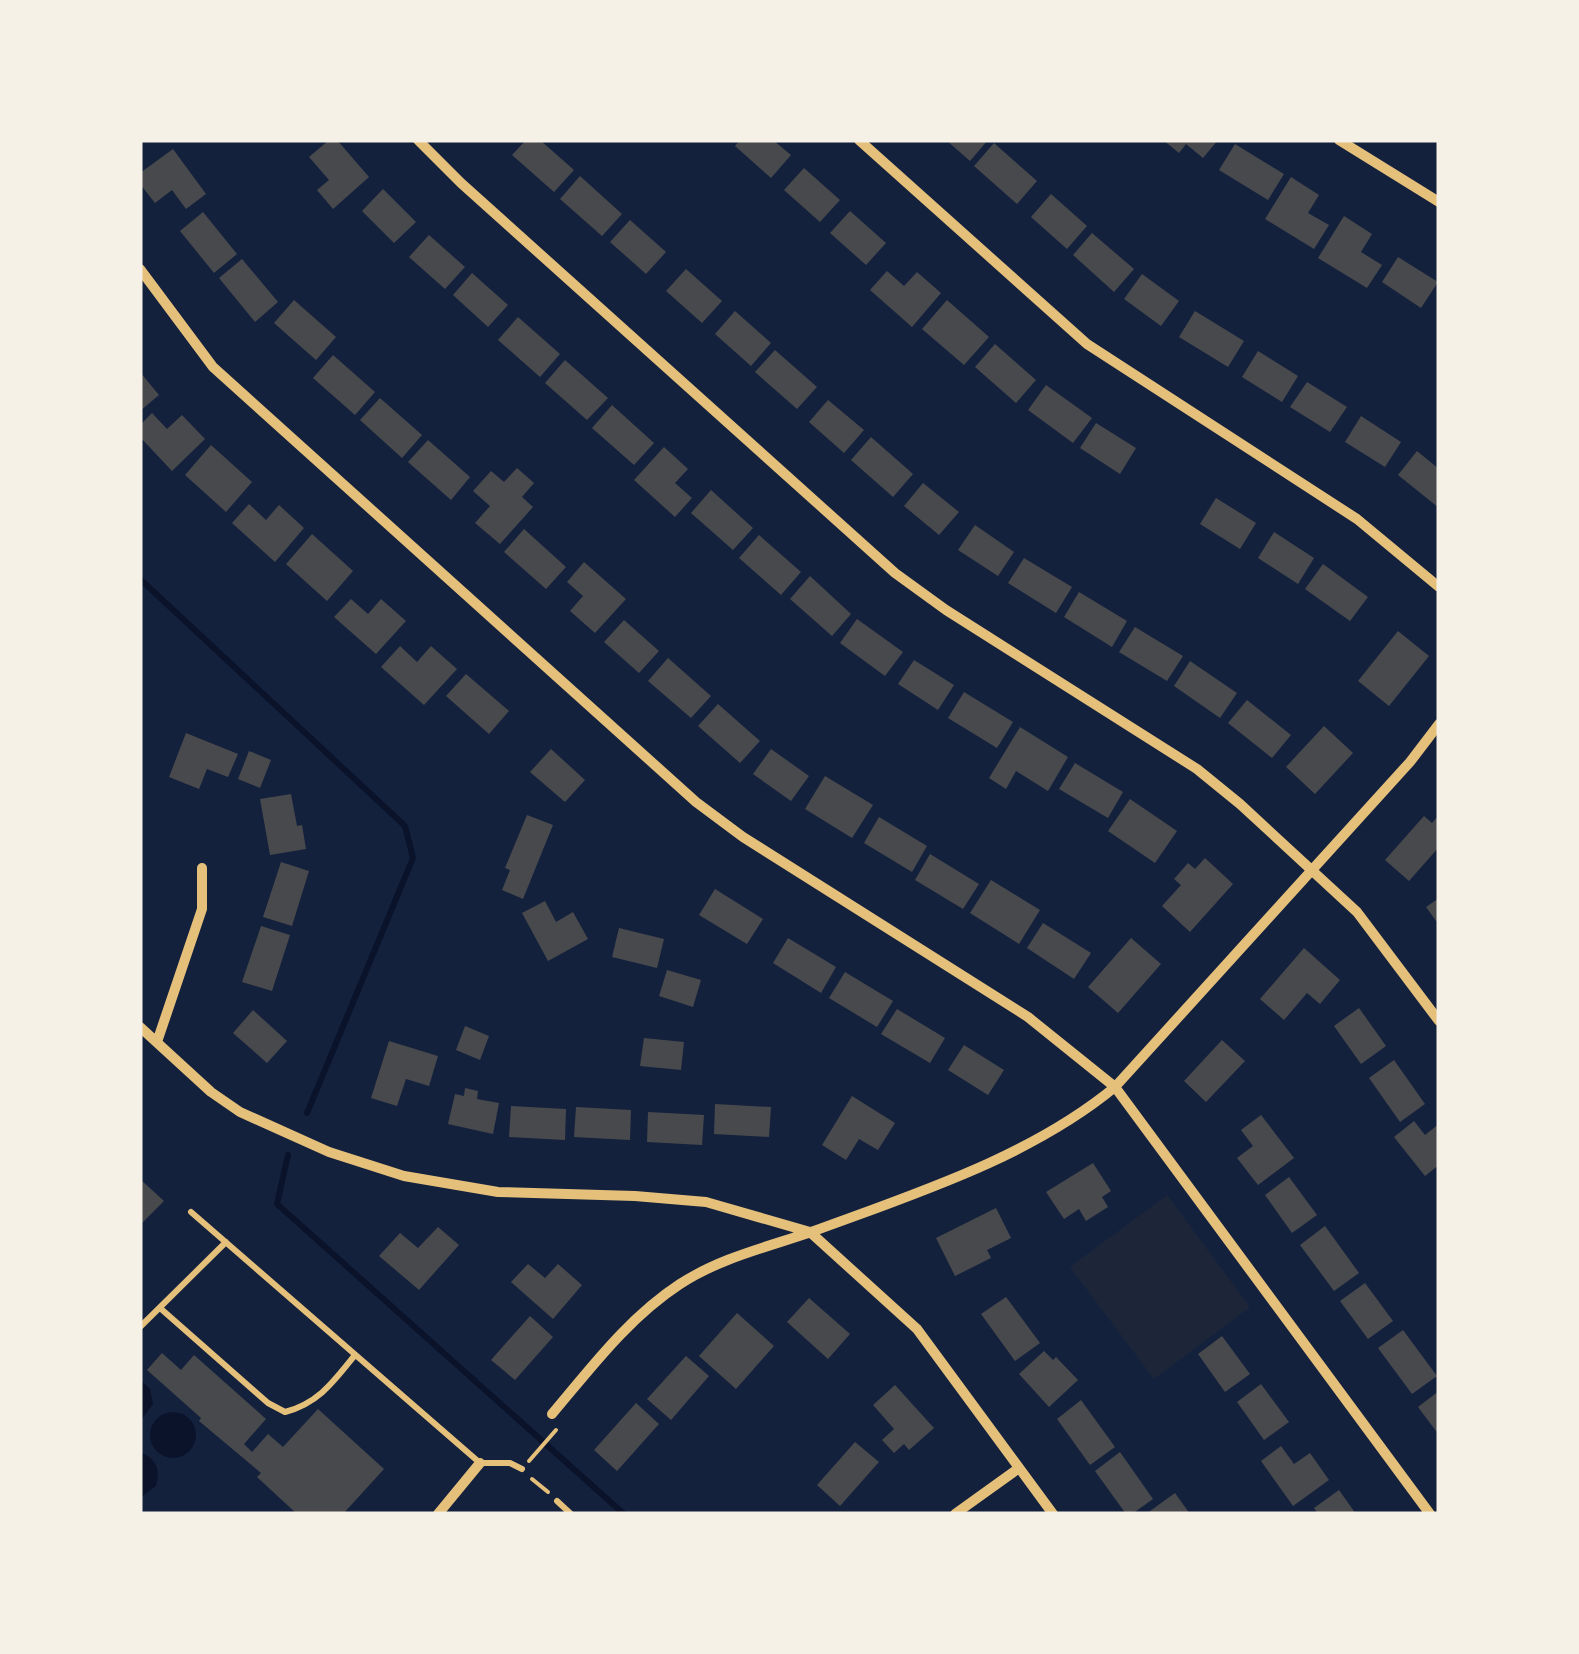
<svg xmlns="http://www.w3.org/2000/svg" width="1579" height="1654" font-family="'Asap Condensed',sans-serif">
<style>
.green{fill:#1d2539}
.water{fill:#0b132b}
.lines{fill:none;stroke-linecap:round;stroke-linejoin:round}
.stream{stroke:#0b132b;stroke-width:6}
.building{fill:#48494c}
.path{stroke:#e5c07b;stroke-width:4}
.service{stroke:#e5c07b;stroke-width:6}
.minor{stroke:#e5c07b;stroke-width:10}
</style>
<rect width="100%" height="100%" fill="#14213d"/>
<!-- green -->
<path class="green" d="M1167 1195 1250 1307 1154 1379 1070 1267Z"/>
<!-- water -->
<path class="water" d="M140 1379 150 1389 153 1404 140 1422Z
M150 1435a23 23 0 1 1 46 0a23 23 0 1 1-46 0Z
M140 1452C156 1458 161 1470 156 1486L140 1498Z"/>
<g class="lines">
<!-- stream -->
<path class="stream" d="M140 579 405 826 413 858 307 1113
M288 1155 277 1204 624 1514"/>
</g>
<!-- building -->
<path class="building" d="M329 140H337L369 177 333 209 317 190 329 180 309 157Z
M526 140H540L574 170 554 192 512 155Z
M740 140H773L791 155 771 178 735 146Z
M946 140H988L970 161Z
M1163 140H1218L1203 158 1186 144 1179 153Z
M994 143 1037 181 1017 204 974 166Z
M1235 144 1284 174 1268 200 1219 170Z
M173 149 206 194 186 209 172 190 155 203 140 184V173Z
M804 168 840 200 820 222 784 190Z
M580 176 622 214 602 236 560 199Z
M1291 177 1319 195 1308 213 1329 225 1314 249 1265 219Z
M383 189 416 222 394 243 362 211Z
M1051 194 1087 226 1067 249 1031 217Z
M850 211 886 243 866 265 830 233Z
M203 212 237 254 214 273 180 231Z
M1344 216 1372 234 1361 252 1382 265 1367 288 1318 258Z
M630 220 666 252 646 274 610 242Z
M1092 233 1134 269 1114 292 1073 255Z
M429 235 465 267 445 289 409 257Z
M1398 257 1438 282 1421 308 1382 282Z
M242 259 278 302 255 322 219 278Z
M686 269 722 301 702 323 666 291Z
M887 271 904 286 917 272 941 293 912 327 870 290Z
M472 273 508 305 488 327 453 295Z
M1142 274 1179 301 1161 326 1124 299Z
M294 300 336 337 316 360 274 323Z
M947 300 989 337 964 365 922 329Z
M735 311 771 343 751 366 715 334Z
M1195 311 1244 341 1228 367 1179 337Z
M518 317 560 354 540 377 498 340Z
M995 344 1036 380 1016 403 975 367Z
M775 350 817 387 797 409 755 372Z
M1258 351 1298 376 1282 402 1242 377Z
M333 355 375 392 355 415 313 378Z
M565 360 608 398 587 420 545 383Z
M140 372 159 395 140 411Z
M1307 382 1347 407 1330 432 1290 407Z
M1046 385 1092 418 1073 443 1028 410Z
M380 398 422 435 402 458 360 420Z
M828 400 864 430 844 453 809 422Z
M612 405 654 443 634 465 592 428Z
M152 413 167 429 182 415 205 439 172 471 140 437V425Z
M1361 416 1401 442 1385 467 1345 442Z
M1096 423 1136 448 1120 474 1080 448Z
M871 437 913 474 893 497 851 460Z
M428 440 470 477 451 500 408 462Z
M211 445 252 482 226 512 185 475Z
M664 447 688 469 675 483 692 498 675 517 634 480Z
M1417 451 1439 469V508L1398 475Z
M517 468 534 483 522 497 533 507 500 544 475 523 490 506 473 491 491 471 504 482Z
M923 483 959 512 939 535 904 506Z
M711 490 753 528 733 550 691 513Z
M1216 498 1256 523 1240 549 1200 524Z
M249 504 266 520 279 505 304 528 275 562 232 523Z
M975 525 1014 552 998 576 958 550Z
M524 529 566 567 546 589 504 552Z
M1274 532 1314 558 1298 584 1258 558Z
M312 534 353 571 327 601 286 564Z
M759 535 801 572 781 595 739 558Z
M1024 558 1072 587 1056 613 1008 583Z
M584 562 626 599 595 633 570 611 583 596 567 582Z
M1323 564 1368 597 1350 621 1305 589Z
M810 576 851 614 832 636 790 599Z
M1079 592 1127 621 1112 647 1064 617Z
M351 599 368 614 381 599 406 621 376 654 334 617Z
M857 619 903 652 885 676 840 643Z
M624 620 659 651 639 673 604 642Z
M1135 627 1183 656 1167 681 1119 652Z
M1398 631 1429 656 1389 706 1358 681Z
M400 646 417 662 431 646 457 669 424 705 381 667Z
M668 658 711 696 691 718 648 681Z
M914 660 954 685 938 710 898 684Z
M1190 661 1237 693 1220 718 1174 686Z
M466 674 509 711 489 734 446 696Z
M964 692 1013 722 997 748 948 718Z
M1247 700 1291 735 1272 758 1228 723Z
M718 704 760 741 740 763 698 726Z
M1324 726 1353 753 1315 794 1286 767Z
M1020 727 1068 757 1048 791 1016 771 1006 789 989 778Z
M186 733 238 754 228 777 207 769 199 789 169 777Z
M551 749 585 780 565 802 530 772Z
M771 749 809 776 791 801 753 774Z
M249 751 271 760 260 788 238 779Z
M1075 763 1123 792 1108 818 1059 789Z
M825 776 873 805 852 838 805 809Z
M291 794 297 826 302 825 306 849 270 855 260 799Z
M1130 799 1177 831 1155 863 1108 831Z
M527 815 553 825 523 899 502 890 510 870 505 868Z
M1439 815V847L1409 881 1385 860 1424 816 1432 823Z
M879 817 927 846 912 872 864 843Z
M930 854 979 884 963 909 915 880Z
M1205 858 1233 884 1190 932 1162 906 1181 885 1174 879 1188 863 1195 869Z
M281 862 309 871 292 926 263 917Z
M991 880 1040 910 1019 944 970 913Z
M715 889 763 919 747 944 699 915Z
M1439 898V925L1426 907Z
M545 901 556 922 573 912 588 939 548 961 522 913Z
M1043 923 1091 953 1074 979 1027 948Z
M261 926 290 935 272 991 242 982Z
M619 928 664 939 657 968 612 957Z
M788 938 836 967 821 993 773 963Z
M1131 938 1161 964 1118 1013 1088 987Z
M1304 948 1340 980 1320 1004 1307 993 1284 1020 1260 999Z
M667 970 701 980 693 1007 659 996Z
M845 972 893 1001 877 1027 829 998Z
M1359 1008 1386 1046 1361 1064 1334 1026Z
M897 1009 945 1038 930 1063 881 1034Z
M253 1010 287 1041 267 1063 233 1033Z
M465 1026 489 1036 480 1060 456 1050Z
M644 1038 684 1042 681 1070 640 1066Z
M1222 1040 1245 1061 1206 1102 1184 1081Z
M389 1041 438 1056 429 1086 406 1079 397 1106 371 1098Z
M964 1045 1004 1070 988 1095 948 1070Z
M1394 1060 1425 1104 1400 1122 1369 1078Z
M465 1088 478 1091 477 1099 499 1103 493 1134 448 1124 455 1094 464 1096Z
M852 1096 895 1123 878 1150 859 1139 846 1160 822 1145Z
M715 1104 771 1107 769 1137 714 1134Z
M511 1106 566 1109 565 1140 509 1137Z
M576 1107 631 1110 630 1140 574 1137Z
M648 1112 704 1115 702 1145 647 1142Z
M1261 1115 1294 1158 1258 1185 1237 1158 1253 1146 1241 1130Z
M1414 1121 1425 1135 1439 1124V1165L1425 1176 1394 1137Z
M1093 1163 1111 1191 1102 1197 1108 1207 1086 1221 1079 1209 1064 1219 1046 1192Z
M1289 1177 1317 1215 1292 1233 1265 1195Z
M140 1179 164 1201 140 1225Z
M996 1208 1011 1238 987 1250 991 1258 955 1276 936 1238Z
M1325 1226 1359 1273 1334 1291 1300 1245Z
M438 1227 459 1245 419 1290 379 1256 400 1233 418 1248Z
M528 1264 545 1278 558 1264 582 1285 553 1319 511 1282Z
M1365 1283 1393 1321 1368 1339 1340 1301Z
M1006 1297 1040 1343 1015 1361 981 1314Z
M809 1298 850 1334 828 1359 787 1322Z
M737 1313 774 1346 736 1389 699 1356Z
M530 1316 553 1337 515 1380 491 1360Z
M1403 1330 1437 1376 1412 1394 1378 1348Z
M1222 1336 1250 1374 1225 1392 1198 1354Z
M1044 1351 1053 1360 1056 1357 1078 1380 1049 1407 1019 1374Z
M162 1353 181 1370 194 1355 266 1419 244 1444 252 1452 268 1434 283 1447 318 1409 384 1469 343 1514H297L257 1477 261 1473 199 1421 201 1418 147 1370Z
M686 1356 709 1376 671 1420 647 1399Z
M1261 1384 1289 1422 1264 1440 1237 1402Z
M895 1385 934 1428 909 1450 904 1444 894 1453 882 1440 894 1429 873 1405Z
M1439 1391V1435L1418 1407Z
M1081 1400 1115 1447 1090 1465 1057 1419Z
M636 1403 659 1424 617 1471 594 1450Z
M855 1442 879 1462 840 1506 817 1485Z
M1281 1446 1294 1464 1310 1453 1329 1480 1293 1506 1261 1461Z
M1120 1452 1153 1499 1132 1514H1126L1095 1471Z
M1339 1490 1356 1514H1318L1314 1508Z
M1175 1493 1190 1514H1146Z"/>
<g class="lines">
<!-- path -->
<path class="path" d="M529 1461 556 1430
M532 1479 548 1492"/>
<!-- service -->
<path class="service" d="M191 1212 480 1463H510L522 1469
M160 1308 268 1403 285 1412C319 1403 334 1381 355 1355
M140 1327 226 1242
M557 1501 571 1514"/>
<!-- minor -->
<path class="minor" d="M418 140 461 183 895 573 946 610 1197 769 1240 804 1357 912 1439 1021
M859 140 1087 344 1357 519 1439 587
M1339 140 1439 202
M140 269 213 367 696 802 743 837 1028 1017 1115 1087 1430 1514
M140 1027 211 1092 240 1112 329 1152 404 1176 498 1192 635 1196 706 1202 810 1232 917 1329 1053 1514
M157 1042 202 909V868
M552 1414C591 1368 628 1318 680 1284 722 1257 768 1247 814 1231 917 1193 1030 1157 1115 1087L1410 762 1439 724
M438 1514 480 1463
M955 1514 1019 1468"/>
</g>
<!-- border -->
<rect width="1579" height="1654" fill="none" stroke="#f6f1e7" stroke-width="285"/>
</svg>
